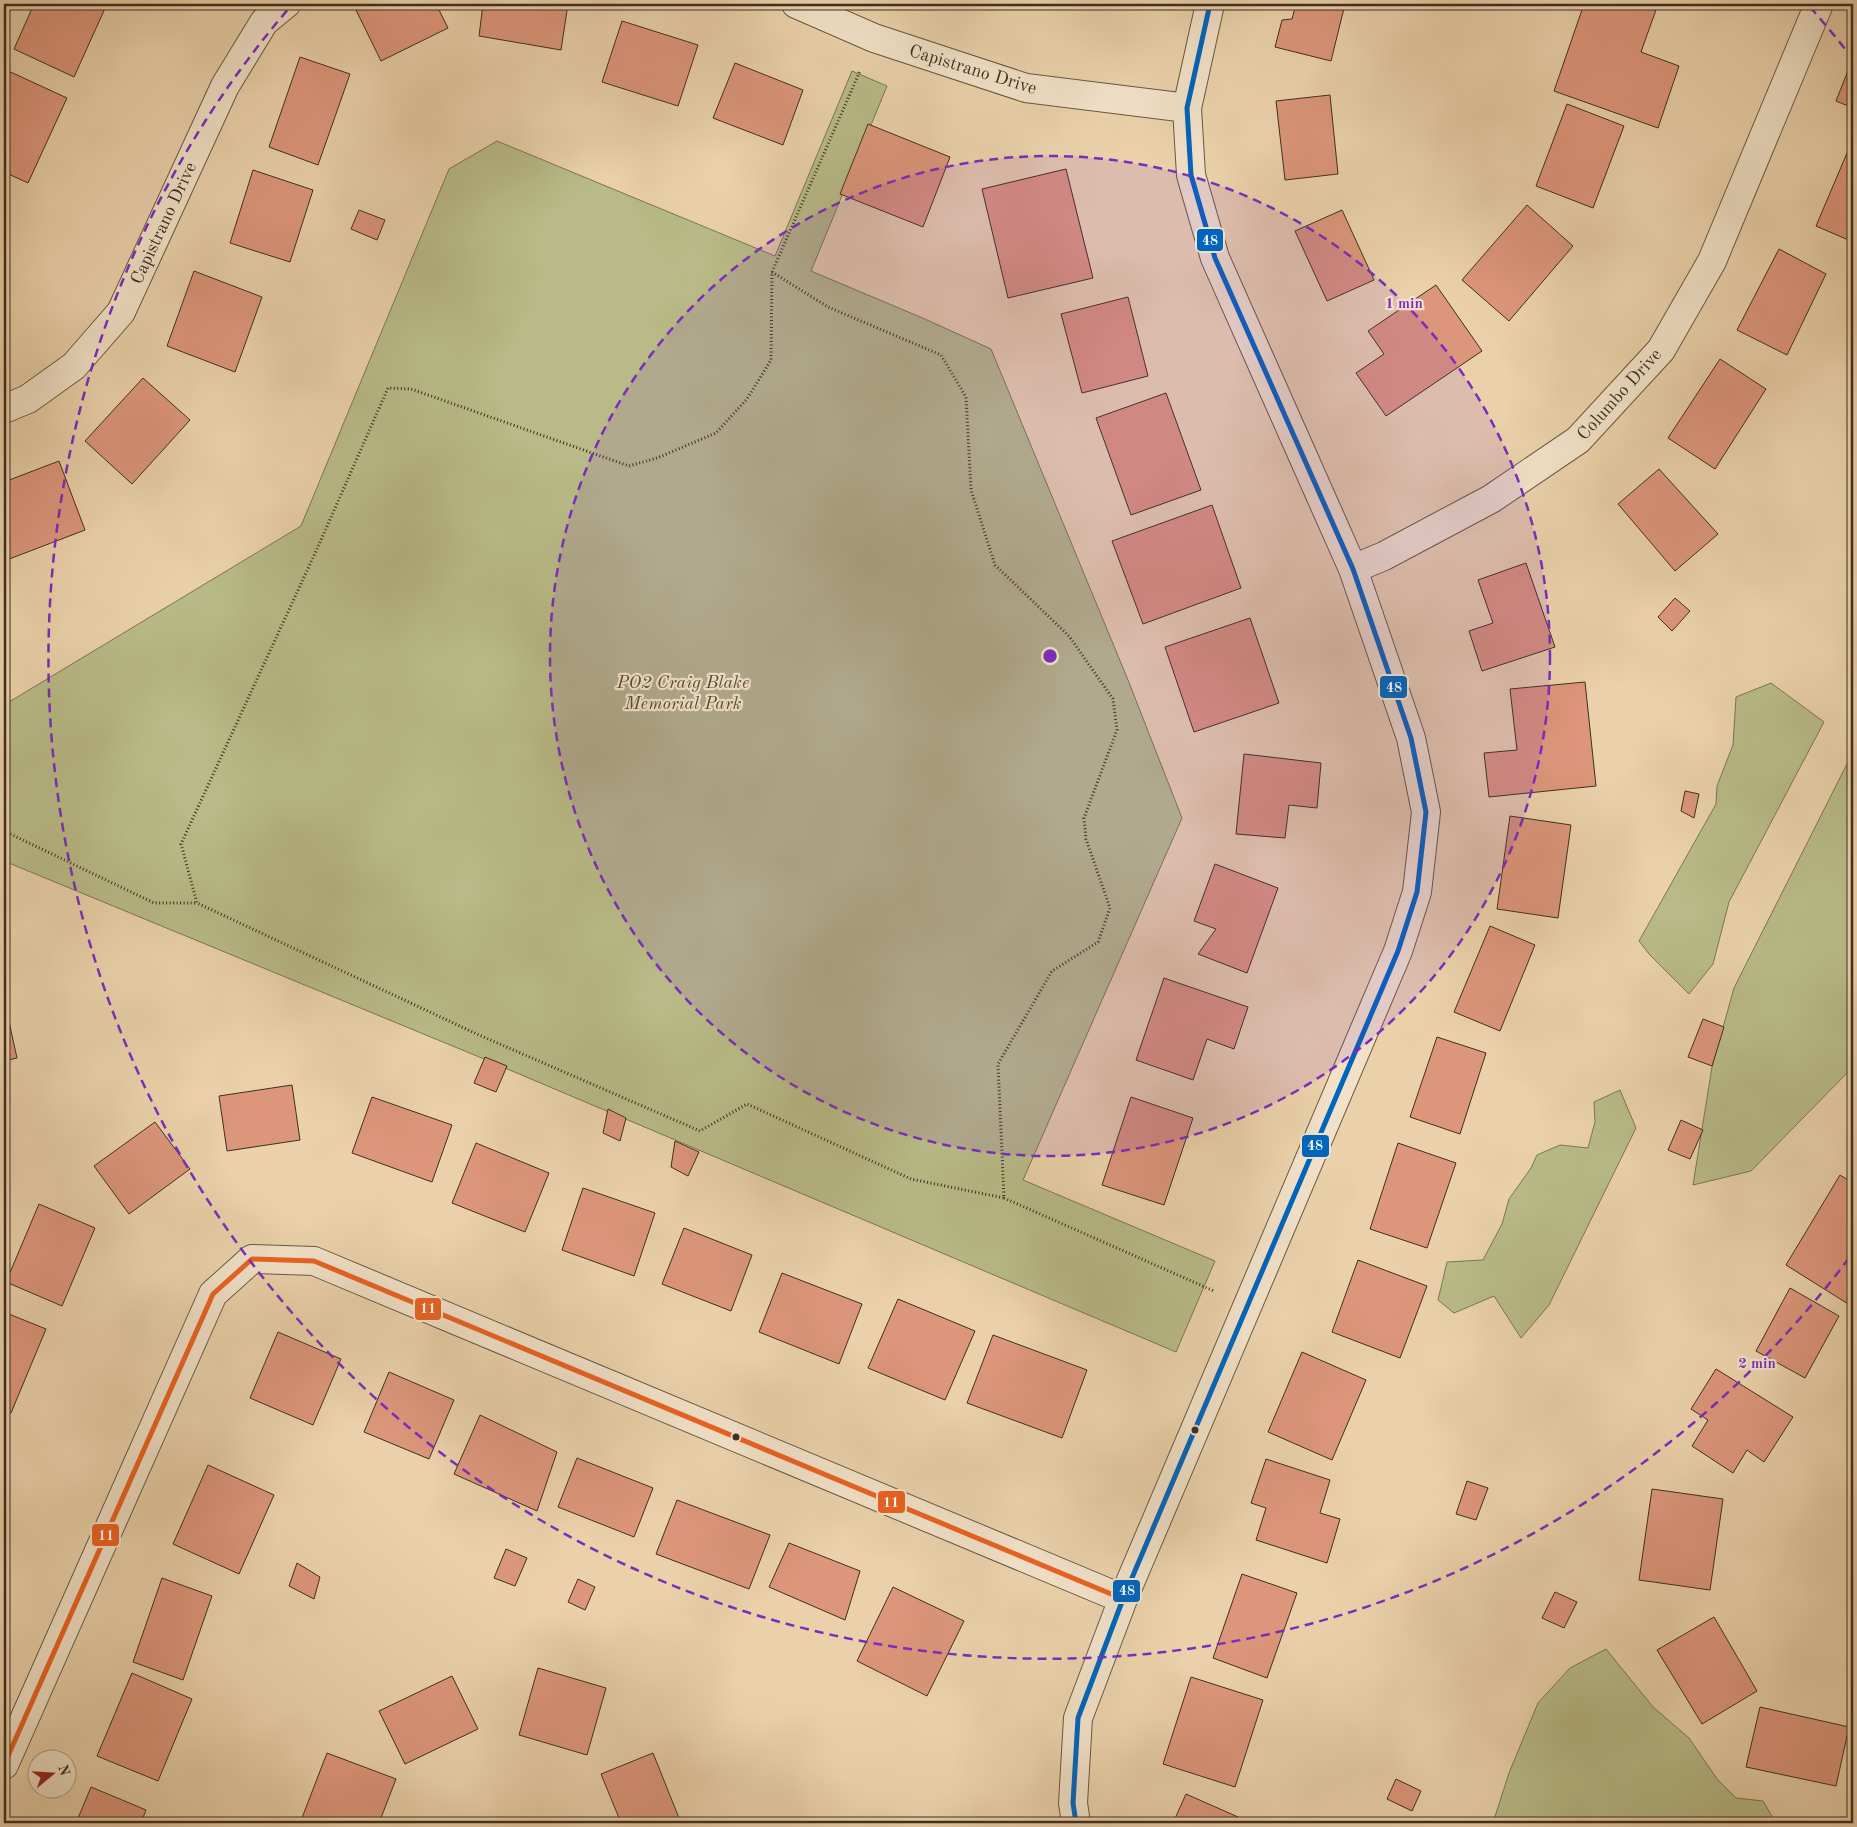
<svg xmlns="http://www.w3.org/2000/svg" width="1857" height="1827" font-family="'Old Standard TT',serif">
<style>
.green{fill:#b8bb87;stroke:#7c7554}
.building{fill:#dc967b;stroke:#3f2f21}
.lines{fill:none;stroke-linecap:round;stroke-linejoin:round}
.minor-casing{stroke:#6a5843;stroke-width:30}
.path{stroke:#3f2f21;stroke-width:3;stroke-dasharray:1 2.5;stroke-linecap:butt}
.minor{stroke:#f1e1c8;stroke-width:28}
.bus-1-casing{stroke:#f1e1c8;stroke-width:9}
.bus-2-casing{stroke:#f1e1c8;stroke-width:9}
.bus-1{stroke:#e96222;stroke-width:5}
.bus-2{stroke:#0065bd;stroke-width:5}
.ring{fill:none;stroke:#7b2cbf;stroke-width:2.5;stroke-dasharray:9 6}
.bus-dot{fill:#3f2f21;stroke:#f1e1c8;stroke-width:2}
.labels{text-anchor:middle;stroke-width:4.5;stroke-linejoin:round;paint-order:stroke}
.street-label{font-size:18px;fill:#3f2f21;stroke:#f1e1c8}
.park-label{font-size:18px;font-style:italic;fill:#574b35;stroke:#f1e1c8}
.centre{fill:#7b2cbf;stroke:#f1e1c8;stroke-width:2.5}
.ring-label{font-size:15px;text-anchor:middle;font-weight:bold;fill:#7b2cbf;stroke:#f1e1c8;stroke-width:4.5;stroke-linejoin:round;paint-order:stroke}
.line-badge{stroke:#f1e1c8;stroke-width:2}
.badge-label{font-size:14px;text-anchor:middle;font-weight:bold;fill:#fff}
</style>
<rect width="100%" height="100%" fill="#ead1aa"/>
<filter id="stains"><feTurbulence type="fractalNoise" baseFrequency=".004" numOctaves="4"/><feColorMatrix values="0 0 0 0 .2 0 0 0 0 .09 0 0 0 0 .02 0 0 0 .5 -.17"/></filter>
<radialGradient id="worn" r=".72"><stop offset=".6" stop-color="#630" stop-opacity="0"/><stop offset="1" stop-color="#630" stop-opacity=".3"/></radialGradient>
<!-- green -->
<path class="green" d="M852 71 887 86 811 271 925 319 991 349 1128 680 1182 818 1023 1180 1215 1261 1176 1352 472 1054 4 861V705L301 526 449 169 497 141 775 256Z
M1771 683 1824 722 1729 902 1713 964 1689 994 1649 954 1639 941 1716 804 1717 786 1733 745 1736 697Z
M1853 752V1067L1751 1171 1693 1185 1712 1067 1734 988Z
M1620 1090 1636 1128 1549 1305 1521 1338 1494 1296 1454 1313 1438 1300 1447 1262 1483 1260 1502 1224 1509 1199 1531 1168 1537 1155 1560 1145 1588 1148 1595 1122 1594 1102Z
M1606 1649 1653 1707 1689 1738 1717 1779 1736 1798 1763 1801 1776 1823H1493L1509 1773 1538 1703 1570 1668Z"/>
<!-- building -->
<path class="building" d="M34 4H107L74 77 14 49Z
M369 4H436L448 28 381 61 356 10Z
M483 4H568L561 50 479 36Z
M1296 4H1345L1331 61 1275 47 1282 20 1292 19Z
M1584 4H1649L1657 7 1641 52 1679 66 1658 128 1554 91Z
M622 21 698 45 678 106 602 82Z
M300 57 350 74 318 165 269 147Z
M1853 58V108L1836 101Z
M735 63 803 90 783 145 713 118Z
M4 69 67 98 28 183 4 172Z
M1330 95 1338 174 1285 180 1276 101Z
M1567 104 1624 126 1593 208 1536 186Z
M868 124 950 157 923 227 840 194Z
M1847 153 1853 155V242L1816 226Z
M1066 169 1093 278 1008 298 982 189Z
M253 170 313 190 290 262 230 243Z
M1527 205 1573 246 1509 321 1462 280Z
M359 210 385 220 377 240 351 229Z
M1342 210 1374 280 1327 301 1295 231Z
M1779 249 1826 274 1787 355 1737 330Z
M194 271 262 297 235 372 167 346Z
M1436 285 1482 351 1386 416 1356 373 1384 354 1368 331Z
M1128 297 1148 376 1082 393 1061 314Z
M1720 359 1766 389 1715 469 1668 438Z
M143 378 190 420 132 484 85 441Z
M1166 393 1201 490 1131 515 1096 418Z
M59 461 85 530 4 561V482Z
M1659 469 1718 534 1675 571 1618 504Z
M1212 505 1241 588 1143 624 1112 541Z
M1526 563 1555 647 1482 671 1469 631 1493 623 1478 580Z
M1675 598 1690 611 1672 631 1658 617Z
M1250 618 1279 703 1194 732 1165 647Z
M1585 682 1596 786 1489 797 1484 753 1517 750 1510 689Z
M1244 754 1321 763 1317 808 1289 805 1285 838 1236 834Z
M1685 791 1699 794 1694 818 1681 811Z
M1510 816 1571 825 1558 918 1497 909Z
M1215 864 1278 888 1247 973 1198 954 1216 929 1194 921Z
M1490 926 1535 945 1500 1031 1454 1012Z
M1164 978 1248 1007 1234 1049 1207 1039 1193 1080 1136 1060Z
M4 999 17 1058 4 1061Z
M1703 1019 1724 1027 1712 1066 1688 1057Z
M1437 1037 1486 1053 1460 1134 1410 1117Z
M485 1057 507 1066 496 1092 474 1083Z
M292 1085 300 1140 227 1151 219 1096Z
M372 1097 452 1125 432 1182 352 1153Z
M1131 1097 1193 1118 1164 1205 1102 1185Z
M608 1109 626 1118 620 1141 603 1133Z
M1681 1120 1703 1130 1690 1159 1668 1150Z
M155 1122 190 1169 129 1214 94 1166Z
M675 1141 699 1152 688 1176 671 1167Z
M476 1143 549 1173 525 1232 452 1203Z
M1398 1143 1456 1163 1427 1248 1370 1229Z
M1840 1175 1853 1183V1307L1786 1265Z
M583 1188 655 1213 634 1276 562 1250Z
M39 1204 95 1228 62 1306 6 1282Z
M684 1228 752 1255 731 1311 662 1284Z
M1358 1260 1427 1286 1400 1358 1332 1332Z
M782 1273 862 1304 839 1364 759 1332Z
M1790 1288 1839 1316 1805 1378 1756 1351Z
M898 1299 975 1331 945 1400 868 1368Z
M4 1312 46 1329 11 1413 4 1410Z
M278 1332 341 1359 313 1425 250 1398Z
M993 1335 1087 1370 1062 1438 967 1403Z
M1302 1352 1366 1380 1332 1460 1268 1432Z
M1716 1369 1793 1417 1764 1462 1747 1450 1733 1473 1692 1446 1708 1420 1691 1409Z
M389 1372 454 1400 429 1459 364 1432Z
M480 1415 557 1452 537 1511 454 1474Z
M577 1458 653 1488 634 1537 558 1507Z
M1266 1459 1330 1480 1320 1513 1340 1519 1327 1563 1256 1540 1266 1508 1251 1503Z
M208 1465 274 1495 239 1574 173 1544Z
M1467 1481 1488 1488 1476 1520 1456 1514Z
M1652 1489 1723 1499 1710 1590 1639 1580Z
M677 1500 770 1535 749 1589 656 1554Z
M789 1543 860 1571 845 1620 769 1587Z
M506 1549 527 1558 515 1586 494 1578Z
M297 1563 320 1577 314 1599 289 1586Z
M1242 1574 1297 1593 1267 1678 1213 1658Z
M162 1578 212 1596 183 1680 133 1662Z
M578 1579 595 1587 585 1610 568 1602Z
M893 1587 964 1621 927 1696 857 1661Z
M1555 1592 1577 1602 1564 1628 1542 1618Z
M1714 1617 1757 1691 1702 1724 1657 1650Z
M538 1668 606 1688 587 1755 519 1735Z
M132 1673 192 1699 158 1781 97 1756Z
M452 1676 478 1729 405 1764 379 1711Z
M1191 1677 1263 1700 1235 1787 1163 1764Z
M1760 1707 1849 1727 1836 1786 1746 1767Z
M327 1753 396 1779 379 1823H300Z
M653 1753 681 1823H621L601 1774Z
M1396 1779 1421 1791 1412 1811 1387 1799Z
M91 1787 146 1810 141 1823H76Z
M1186 1794 1238 1817 1235 1823H1173Z"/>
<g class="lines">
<!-- minor casing -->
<g class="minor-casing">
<path id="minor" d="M796 4 874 38 1026 88 1187 108
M4 409 28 399 74 366 121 312 225 86 264 22 286 4
M1353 569 1384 556 1491 499 1578 440 1661 350 1712 261 1819 4
M4 1765 213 1294 252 1259 314 1261 1123 1599
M1076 1823 1073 1803 1078 1718 1123 1599 1398 951 1417 892 1426 812 1411 738 1353 569 1215 258 1191 175 1187 108 1210 4"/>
</g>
<!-- path -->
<path class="path" d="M772 272 828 307 941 355 966 397 971 490 995 565 1069 636 1113 699 1117 730 1084 818 1086 839 1110 908 1098 942 1052 971 998 1064 1004 1198 911 1179 747 1104 700 1131 479 1035 197 903 181 844 317 549 388 388 411 389 629 466 657 458 716 433 747 399 771 360 772 272 860 71
M4 831 154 903H197
M1004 1198 1214 1291"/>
<!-- minor -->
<use href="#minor" class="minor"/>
<!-- bus-1 casing -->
<g class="bus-1-casing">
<path id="bus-1" d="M4 1765 213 1294 252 1259 314 1261 1123 1599"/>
</g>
<!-- bus-2 casing -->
<g class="bus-2-casing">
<path id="bus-2" d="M1076 1823 1073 1803 1078 1718 1123 1599 1398 951 1417 892 1426 812 1411 738 1353 569 1215 258 1191 175 1187 108 1210 4"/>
</g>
<!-- bus-1 -->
<use href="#bus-1" class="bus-1"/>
<!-- bus-2 -->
<use href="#bus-2" class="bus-2"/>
</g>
<!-- distance rings -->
<circle cx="1050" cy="656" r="500" fill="#7b2cbf" fill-opacity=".12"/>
<g class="ring">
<circle cx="1050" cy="656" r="500"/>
<path d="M1849 1258A1000 1000 0 1 1 290 7M1810 7A1000 1000 0 0 1 1849 54"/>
</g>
<!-- markers -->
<g class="bus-dot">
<circle cx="1195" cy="1430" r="4.5"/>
<circle cx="736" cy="1437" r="4.5"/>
</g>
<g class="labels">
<!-- street labels -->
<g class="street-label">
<text transform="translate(973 69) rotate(17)" y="6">Capistrano Drive</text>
<text transform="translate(163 223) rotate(-65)" y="6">Capistrano Drive</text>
<text transform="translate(1619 394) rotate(-48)" y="6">Columbo Drive</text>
</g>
<!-- park labels -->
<g class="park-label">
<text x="683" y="688">PO2 Craig Blake<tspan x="683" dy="21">Memorial Park</tspan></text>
</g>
</g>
<circle cx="1050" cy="656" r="8" class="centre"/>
<g class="ring-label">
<text x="1404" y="308">1 min</text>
<text x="1757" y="1368">2 min</text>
</g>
<g class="line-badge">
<rect x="1196" y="228" width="28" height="24" rx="5" fill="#0065bd"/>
<rect x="1379" y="675" width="29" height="24" rx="5" fill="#0065bd"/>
<rect x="1301" y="1134" width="29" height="24" rx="5" fill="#0065bd"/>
<rect x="414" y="1297" width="28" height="24" rx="5" fill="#e96222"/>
<rect x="877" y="1490" width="29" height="24" rx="5" fill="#e96222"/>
<rect x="91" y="1523" width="29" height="24" rx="5" fill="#e96222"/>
<rect x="1112" y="1579" width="29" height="24" rx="5" fill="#0065bd"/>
</g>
<g class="badge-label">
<text x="1210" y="245">48</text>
<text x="1394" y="692">48</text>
<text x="1315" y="1150">48</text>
<text x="428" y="1313">11</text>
<text x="891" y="1507">11</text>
<text x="106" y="1540">11</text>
<text x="1127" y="1595">48</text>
</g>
<!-- margin -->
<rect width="1857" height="1827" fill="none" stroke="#ead1aa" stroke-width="20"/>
<rect x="5" y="5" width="1847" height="1817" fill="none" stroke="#3f2f21" stroke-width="2.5"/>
<rect x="10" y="10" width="1837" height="1807" fill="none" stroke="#3f2f21"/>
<!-- north arrow -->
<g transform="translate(52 1774) rotate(72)"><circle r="24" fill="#f1e1c8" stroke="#aa9a85"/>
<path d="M0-4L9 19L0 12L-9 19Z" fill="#8f2418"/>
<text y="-8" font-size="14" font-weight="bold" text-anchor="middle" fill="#3f2f21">N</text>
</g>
<rect width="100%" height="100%" filter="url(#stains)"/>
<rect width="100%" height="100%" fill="url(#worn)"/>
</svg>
